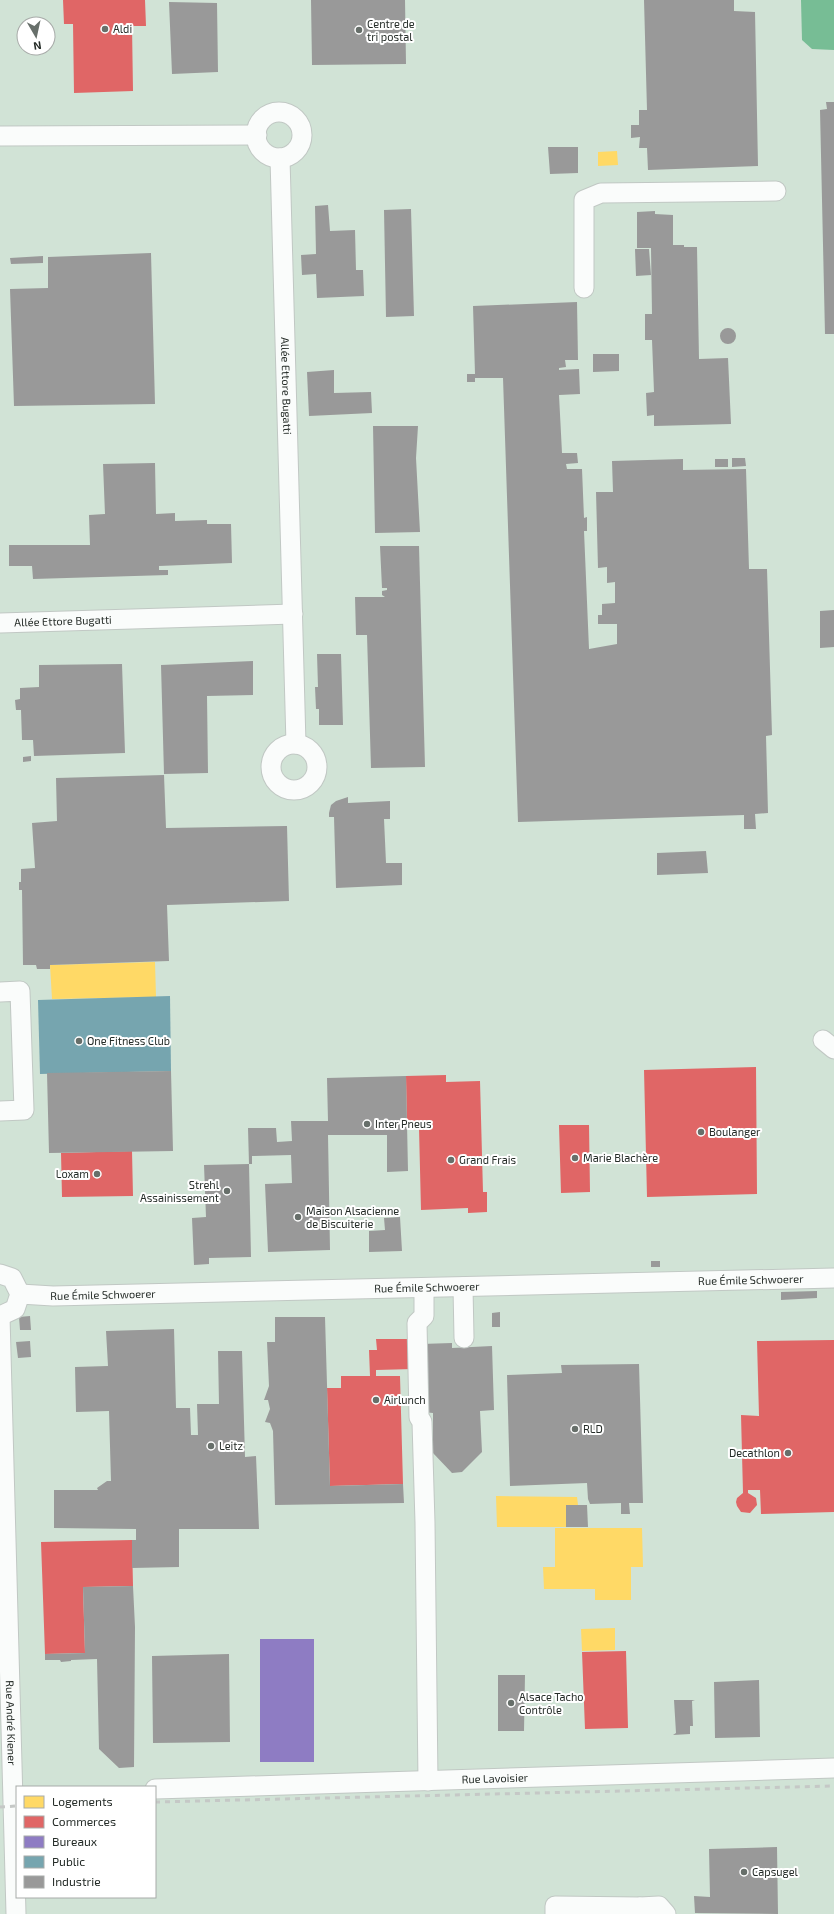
<svg xmlns="http://www.w3.org/2000/svg" width="834" height="1914" font-family="'Exo 2',sans-serif">
<style>
.built{fill:#d1e3d6;fill-rule:evenodd}
.water{fill:#77bd95}
.homes{fill:#ffd966}
.shops{fill:#e06666}
.offices{fill:#8e7cc3}
.public{fill:#76a5af}
.industry{fill:#999}
.lines{fill:none;stroke-linecap:round;stroke-linejoin:round}
.minor-casing{stroke:#c1c8c4;stroke-width:21}
.minor{stroke:#fafcfb;stroke-width:19}
.rail{stroke:#c5c8c6;stroke-width:3;stroke-dasharray:5 5;stroke-linecap:butt}
.poi-dot{fill:#676f6a;stroke:#fff;stroke-width:1.5}
.labels{text-anchor:middle;stroke-width:4;stroke-linejoin:round;paint-order:stroke}
.poi-label{font-size:11px;fill:#252c28;stroke:#fff;text-anchor:start}
.street-label{font-size:11px;fill:#252c28;stroke:#fff}
</style>
<rect width="100%" height="100%" fill="#e1ece4"/>
<!-- built -->
<path class="built" d="M0 0H834V1914H0ZM24 24H48V48H24ZM17 1787H155V1897H17Z"/>
<!-- water -->
<path class="water" d="M801 0H834V50L812 49 802 40Z"/>
<!-- homes -->
<path class="homes" d="M617 151 618 165 598 166V152Z
M155 962 156 997 52 999 50 965Z
M496 1496 577 1497 578 1505H566V1527H497Z
M555 1528H642L643 1567H631V1600H595V1589H544L543 1567H555Z
M615 1628V1650L582 1651 581 1629Z"/>
<!-- shops -->
<path class="shops" d="M63 0H145L146 26H132L133 91 74 93 73 24H64Z
M756 1067 757 1194 647 1197 644 1070Z
M446 1075V1082L480 1081 483 1192H487V1212L468 1213V1208L421 1210 419 1128H407L406 1076Z
M559 1125H589L590 1192 561 1193Z
M132 1151 133 1196 62 1197 61 1153Z
M376 1339H413V1369L376 1370V1376H400L403 1484 330 1486 327 1388H341V1376H370L369 1350H377Z
M834 1340V1512L761 1514 760 1490H748V1493L756 1498 757 1505 750 1513 741 1512 737 1506 736 1502 737 1498 743 1493 741 1415 759 1416 757 1341Z
M132 1540 133 1586 83 1587 85 1653 45 1654 41 1542Z
M626 1651 628 1728 585 1729 582 1652Z"/>
<!-- offices -->
<path class="offices" d="M260 1639H314V1762H260Z"/>
<!-- public -->
<path class="public" d="M170 996 171 1071 40 1074 38 1000Z"/>
<!-- industry -->
<path class="industry" d="M311 0H405L406 64 312 65Z
M644 0H734V11L755 12 758 166 648 170 647 148H639L640 137 631 138V125H639V110H647Z
M169 2 217 3 218 72 172 74Z
M826 102H834V334H825L820 110 827 109Z
M548 147H578V173L550 174Z
M328 205 330 231 355 230 356 270H363L364 296 317 298 316 274 302 275 301 255 316 254 315 206Z
M411 209 414 316 386 317 384 210Z
M655 211V214L673 215V245H684V247H697L699 359 728 358 731 424 654 426V415L647 416 646 393 654 392 652 340H645V314H652L651 248H637V212Z
M635 249H649L651 275 636 276Z
M151 253 155 404 14 406 10 289 48 288V257Z
M43 256V263L11 264 10 258Z
M577 302 578 360H565L566 367 559 368V370L579 369 580 394 559 395 562 453H577L578 463 566 464 567 469H582L584 518 587 517V531H584L589 649 617 644V624H598V615H602V604L615 603V582L607 583V567L598 568 596 492H613L612 461 683 459V470L746 469 749 569H767L772 735 766 736 768 813 755 814 756 829H744V815L518 822 503 378H475V382H467V374H475L473 306Z
M720 336a8 8 0 1 1 16 0a8 8 0 1 1-16 0Z
M593 354H619V371L593 372Z
M334 370V393L371 392 372 413 309 416 307 372Z
M373 426H418L416 458 420 532 375 533Z
M732 458H745L746 466 732 467Z
M715 459H728V467H715Z
M155 463 156 514 175 513V521L207 520V524H231L232 563 159 566V570H168V575L33 579 32 566H9V545H90L89 515 105 514 103 464Z
M380 546H419L425 767 371 768 367 635H356L355 597H385L382 595V591L387 590V588H382Z
M834 610V647L820 648V611Z
M317 654H341L343 725H319V709H316L315 687H318Z
M253 661V695L207 696 208 773 164 774 161 665Z
M122 664 125 753 34 756 33 740H22L21 710H16L15 700 20 699V688L39 687V665Z
M31 756V761L23 762V757Z
M164 775 166 828 287 826 289 901 167 905 169 961 50 965V969H37L36 965H23L22 890H19V882H21V869L35 868 32 823 57 821 56 778Z
M348 797V803L390 801V819H384L386 863H402V885L336 888 334 817H329V813L331 805 336 801Z
M706 851 708 873 657 875V853Z
M171 1071 173 1151 49 1153 47 1073Z
M406 1076 408 1171 387 1172V1135H328L330 1250 268 1252 265 1184 292 1183 291 1155 252 1156V1164H249L248 1128H276L277 1142 292 1141 291 1121H328L327 1078Z
M249 1164 251 1257 209 1258V1264L194 1265 192 1218 206 1217 204 1165Z
M400 1217 402 1251 369 1252V1231L385 1230 384 1218Z
M651 1261H660V1267H651Z
M817 1291V1298L781 1300V1292Z
M500 1312V1327H492V1313Z
M30 1316 31 1330H20L19 1317Z
M275 1317H325L330 1486 403 1484 404 1503 275 1505 273 1431 270 1423 265 1422 270 1409 268 1400H264L269 1386 267 1342H275Z
M174 1329 176 1408H190L191 1435H198L197 1404H219L218 1351H242L245 1457 256 1456 259 1529H179V1567L132 1568V1540H136V1529L54 1528V1490H98L97 1488 107 1481H111L109 1411 76 1412 75 1367 108 1366 106 1331Z
M30 1341 31 1357 18 1358 16 1342Z
M452 1343V1348L492 1346 494 1410 480 1411 482 1452 462 1472 452 1473 433 1453V1413L423 1412 421 1344Z
M639 1364 643 1503H629L630 1514H621V1503L590 1504 588 1499 587 1483 510 1486 507 1375 562 1373 561 1365Z
M566 1505H587L588 1527H566Z
M133 1586 135 1627 134 1767 119 1768 99 1749 97 1659 71 1660V1661L61 1662 60 1660H45V1654L85 1653 83 1587Z
M229 1654 230 1742 153 1743 152 1656Z
M498 1675H525L524 1731H498Z
M759 1680 760 1737 715 1738 714 1682Z
M674 1700H695L692 1701 693 1726H690V1734L673 1735 676 1733Z
M777 1847 778 1914 695 1913 694 1896 710 1897 709 1849Z"/>
<g class="lines">
<!-- minor casing -->
<g class="minor-casing">
<g id="minor">
<circle cx="279" cy="135" r="23"/>
<path d="M0 136 257 135"/>
<path id="s1" d="M280 158 296 744"/>
<path d="M584 288V200L601 193 776 191"/>
<path id="s2" d="M0 623 293 614"/>
<circle cx="294" cy="767" r="23"/>
<path d="M0 992 20 991 24 1110 0 1111"/>
<path d="M823 1040 834 1049"/>
<path d="M0 1274 12 1278 20 1294 15 1309 0 1316"/>
<path d="M463 1287 464 1338"/>
<path d="M424 1288V1316L417 1323 419 1417 422 1422 425 1523 428 1781"/>
<path id="s3" d="M20 1294 53 1296 834 1278"/>
<path id="s4" d="M0 1316 16 1914"/>
<path id="s5" d="M155 1789 834 1768"/>
<path d="M555 1914V1906L640 1907"/>
<path d="M634 1914 640 1907 659 1906 666 1914"/>
</g>
</g>
<!-- minor -->
<use href="#minor" class="minor"/>
<!-- rail -->
<path class="rail" d="M155 1802 834 1786
M0 1807 17 1806"/>
</g>
<!-- markers -->
<g class="poi-dot">
<circle cx="105" cy="29" r="4"/>
<circle cx="359" cy="30" r="4"/>
<circle cx="79" cy="1041" r="4"/>
<circle cx="367" cy="1124" r="4"/>
<circle cx="701" cy="1132" r="4"/>
<circle cx="575" cy="1158" r="4"/>
<circle cx="451" cy="1160" r="4"/>
<circle cx="97" cy="1174" r="4"/>
<circle cx="227" cy="1191" r="4"/>
<circle cx="298" cy="1217" r="4"/>
<circle cx="376" cy="1400" r="4"/>
<circle cx="575" cy="1429" r="4"/>
<circle cx="211" cy="1446" r="4"/>
<circle cx="788" cy="1453" r="4"/>
<circle cx="511" cy="1703" r="4"/>
<circle cx="744" cy="1872" r="4"/>
</g>
<g class="labels">
<!-- poi labels -->
<g class="poi-label">
<text x="367" y="28">Centre de<tspan x="367" dy="13">tri postal</tspan></text>
<text x="113" y="33">Aldi</text>
<text x="87" y="1045">One Fitness Club</text>
<text x="375" y="1128">Inter Pneus</text>
<text x="709" y="1136">Boulanger</text>
<text x="583" y="1162">Marie Blachère</text>
<text x="459" y="1164">Grand Frais</text>
<text x="89" y="1178" text-anchor="end">Loxam</text>
<text x="219" y="1189" text-anchor="end">Strehl<tspan x="219" dy="13">Assainissement</tspan></text>
<text x="306" y="1215">Maison Alsacienne<tspan x="306" dy="13">de Biscuiterie</tspan></text>
<text x="384" y="1404">Airlunch</text>
<text x="583" y="1433">RLD</text>
<text x="219" y="1450">Leitz</text>
<text x="780" y="1457" text-anchor="end">Decathlon</text>
<text x="519" y="1701">Alsace Tacho<tspan x="519" dy="13">Contrôle</tspan></text>
<text x="752" y="1876">Capsugel</text>
</g>
<!-- street labels -->
<g class="street-label">
<text dy="4" stroke="none"><textPath href="#s1" startOffset="228">Allée Ettore Bugatti</textPath></text>
<text dy="4" stroke="none"><textPath href="#s2" startOffset="63">Allée Ettore Bugatti</textPath></text>
<text dy="4" stroke="none"><textPath href="#s3" startOffset="731">Rue Émile Schwoerer</textPath></text>
<text dy="4" stroke="none"><textPath href="#s3" startOffset="407">Rue Émile Schwoerer</textPath></text>
<text dy="4" stroke="none"><textPath href="#s3" startOffset="83">Rue Émile Schwoerer</textPath></text>
<text dy="4" stroke="none"><textPath href="#s4" startOffset="407">Rue André Kiener</textPath></text>
<text dy="4" stroke="none"><textPath href="#s5" startOffset="340">Rue Lavoisier</textPath></text>
</g>
</g>
<!-- legend -->
<rect x="16" y="1786" width="140" height="112" fill="#ffffff" stroke="#a8aba9"/>
<rect x="24" y="1796" width="20" height="12" fill="#ffd966" stroke="#a8aba9"/>
<text x="52" y="1806" font-size="12" fill="#252c28">Logements</text>
<rect x="24" y="1816" width="20" height="12" fill="#e06666" stroke="#a8aba9"/>
<text x="52" y="1826" font-size="12" fill="#252c28">Commerces</text>
<rect x="24" y="1836" width="20" height="12" fill="#8e7cc3" stroke="#a8aba9"/>
<text x="52" y="1846" font-size="12" fill="#252c28">Bureaux</text>
<rect x="24" y="1856" width="20" height="12" fill="#76a5af" stroke="#a8aba9"/>
<text x="52" y="1866" font-size="12" fill="#252c28">Public</text>
<rect x="24" y="1876" width="20" height="12" fill="#999999" stroke="#a8aba9"/>
<text x="52" y="1886" font-size="12" fill="#252c28">Industrie</text>
<!-- north arrow -->
<g transform="translate(36 36) rotate(171)"><circle r="19" fill="#ffffff" stroke="#a8aba9"/>
<path d="M0-3L7 15L0 10L-7 15Z" fill="#676f6a"/>
<text y="-6" font-size="11" font-weight="bold" text-anchor="middle" fill="#252c28">N</text>
</g>
</svg>
